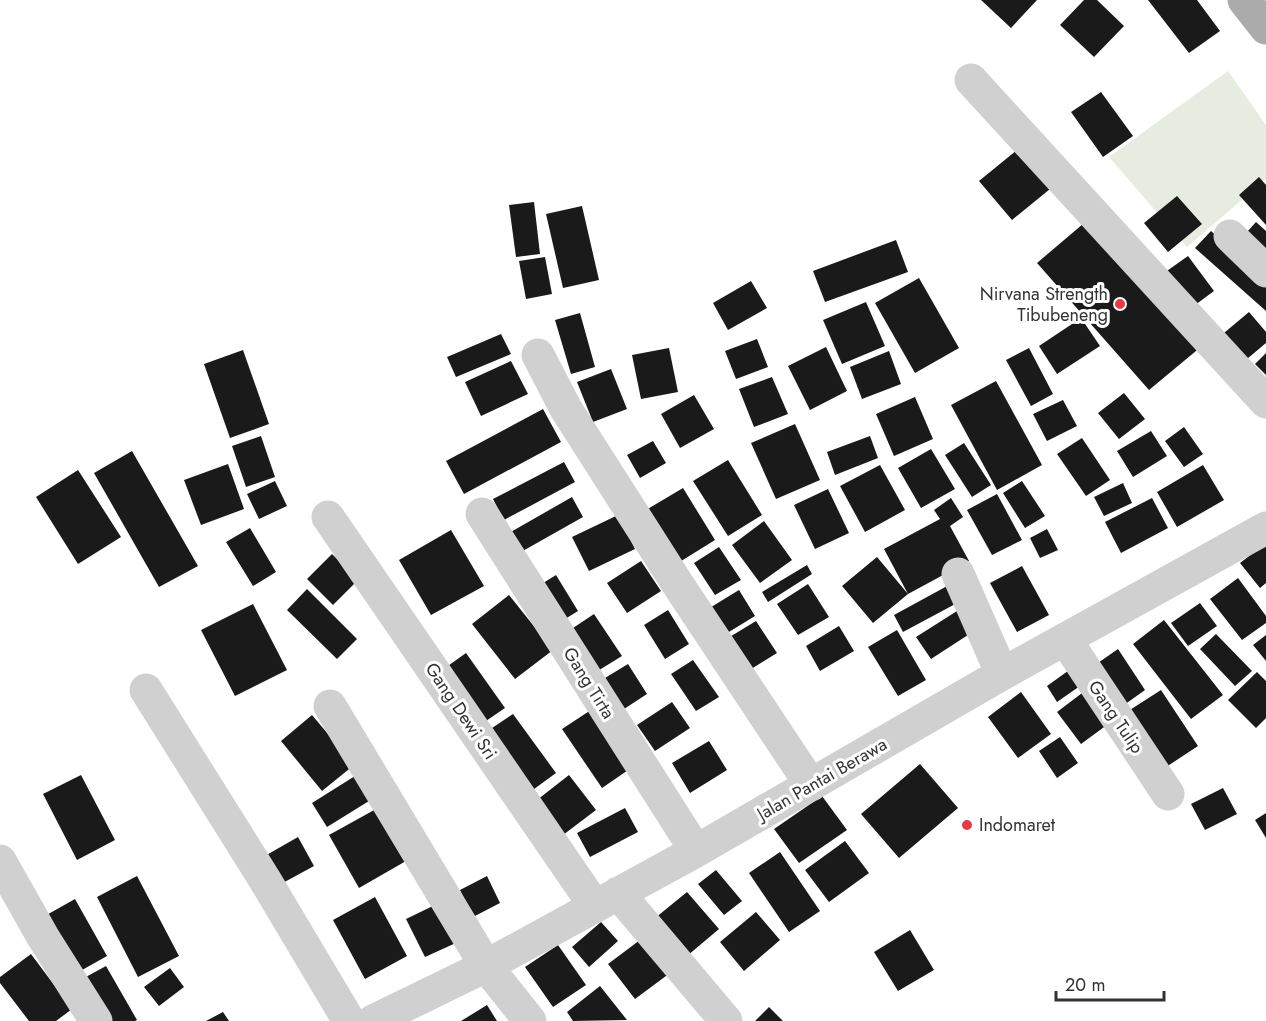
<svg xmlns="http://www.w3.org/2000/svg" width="1266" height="1021" font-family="Jost,sans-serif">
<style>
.green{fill:#e6ecdf}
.building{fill:#1a1a1a}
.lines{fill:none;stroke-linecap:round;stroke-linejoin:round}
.minor{stroke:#d0d0d0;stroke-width:33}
.major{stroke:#ababab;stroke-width:33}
.poi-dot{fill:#e63946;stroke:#fff;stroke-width:2}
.labels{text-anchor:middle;stroke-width:6;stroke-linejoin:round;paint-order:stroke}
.poi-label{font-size:18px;fill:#333;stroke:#fff;text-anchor:end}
.street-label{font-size:18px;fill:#333;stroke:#fff}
</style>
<rect width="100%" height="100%" fill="#fff"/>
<!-- green -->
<path class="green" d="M1228 71 1266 125V179L1187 247 1109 157Z"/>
<!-- building -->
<path class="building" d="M981 0H1037L1011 28Z
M1084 0H1097L1124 26 1094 57 1060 25Z
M1148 0H1197L1220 31 1189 53Z
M1101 92 1133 136 1103 157 1071 112Z
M1017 150 1050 189 1012 220 979 181Z
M1259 177 1266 185V225L1239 195Z
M1177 196 1202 224 1168 252 1144 223Z
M534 202 540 254 516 257 509 205Z
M582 206 599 280 563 288 546 214Z
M1090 218 1202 346 1149 390 1037 263Z
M1256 222 1266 231V267L1238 242Z
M1211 231 1266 279V311L1195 248Z
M896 240 908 272 825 302 813 271Z
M1188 256 1214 291 1191 308 1164 273Z
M545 257 552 294 526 299 519 261Z
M919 278 959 348 915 373 875 303Z
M751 281 767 308 728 330 713 303Z
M866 302 885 346 842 364 823 320Z
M1249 312 1266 332V343L1241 364 1218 338Z
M580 313 595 367 571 374 555 320Z
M1081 318 1100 346 1057 374 1039 346Z
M501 334 511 354 456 377 447 357Z
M757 339 768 367 736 379 725 351Z
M826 347 847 391 810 410 788 366Z
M669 348 678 392 641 399 632 355Z
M1029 348 1053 394 1031 406 1006 360Z
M243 350 269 424 230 438 204 364Z
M889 351 901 384 862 399 850 367Z
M1266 353V375L1255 364Z
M511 361 528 394 481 416 465 382Z
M611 369 627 409 593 422 577 382Z
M772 377 788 414 754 427 739 389Z
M996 381 1042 465 997 490 951 405Z
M1124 393 1145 419 1119 439 1098 413Z
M694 395 714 429 680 448 661 414Z
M915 397 933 439 894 456 876 414Z
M1063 400 1077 426 1047 441 1033 414Z
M543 409 561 442 464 494 446 461Z
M795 424 820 480 776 499 751 443Z
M1184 427 1203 454 1184 467 1165 441Z
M1151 431 1167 456 1133 477 1117 451Z
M261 436 275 477 246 487 232 446Z
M870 436 878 458 835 475 827 452Z
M1082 438 1110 480 1086 496 1057 454Z
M653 441 666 463 640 478 627 455Z
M964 443 991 485 972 497 945 455Z
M931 449 955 489 921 508 898 468Z
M132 451 198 566 159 587 94 473Z
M728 460 762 515 728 536 693 481Z
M564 462 575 482 504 520 493 499Z
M228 464 244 509 201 525 184 480Z
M880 465 905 510 865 532 840 486Z
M1203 465 1224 500 1177 527 1157 492Z
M78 470 121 537 78 564 36 497Z
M275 481 287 506 259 519 247 494Z
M1022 481 1045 516 1025 528 1003 493Z
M1123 483 1132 503 1104 516 1094 497Z
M683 488 715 540 678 563 646 510Z
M828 489 849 533 815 549 794 505Z
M997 494 1022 540 992 555 967 510Z
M572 497 583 517 521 552 509 533Z
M951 498 963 517 950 526 969 561 908 594 884 549 940 519 934 510Z
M1152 498 1168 528 1121 553 1105 522Z
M618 515 635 549 589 571 572 537Z
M764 521 792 560 760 583 732 545Z
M250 528 276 572 253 586 226 542Z
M1047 529 1058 550 1040 558 1030 538Z
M451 530 484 586 431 615 399 560Z
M1266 543V583L1260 588 1240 563Z
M719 547 741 580 715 595 694 563Z
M332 554 358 580 333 605 307 579Z
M877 557 908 594 873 623 842 586Z
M641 561 661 591 627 613 607 583Z
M807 565 812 574 768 602 762 592Z
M1022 566 1049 615 1017 632 990 583Z
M556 575 578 611 557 624 535 588Z
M1238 578 1266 616V623L1242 640 1210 599Z
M808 584 829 617 798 635 777 604Z
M949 585 959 602 903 632 894 615Z
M307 589 357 639 337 659 287 610Z
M739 590 755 616 724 635 708 609Z
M509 595 553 650 515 679 472 624Z
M1200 603 1217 626 1188 646 1171 623Z
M253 604 287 670 235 696 201 630Z
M668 610 689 644 665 659 644 625Z
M957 611 971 633 931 659 916 637Z
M594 614 622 656 596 672 570 630Z
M1164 620 1223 695 1191 719 1133 644Z
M756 621 777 653 748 671 728 638Z
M839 626 854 651 820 671 806 646Z
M897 630 926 680 898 696 868 647Z
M1216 634 1252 671 1235 686 1200 649Z
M1266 635V661L1253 645Z
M1118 649 1145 690 1124 705 1095 665Z
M466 653 505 708 483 723 445 668Z
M693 660 719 697 696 711 671 674Z
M1079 663 1090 679 1057 702 1047 686Z
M628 664 647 694 624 709 605 678Z
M1257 672 1266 681V718L1256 728 1228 700Z
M1090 687 1115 719 1081 744 1057 712Z
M1161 690 1198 746 1160 771 1122 715Z
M1021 692 1051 734 1018 758 988 717Z
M672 702 690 728 655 751 637 725Z
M594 708 634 766 602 788 562 729Z
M513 714 556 773 530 792 486 732Z
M312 715 354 765 322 791 281 741Z
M1060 737 1078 763 1057 778 1039 751Z
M709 741 727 770 690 793 672 763Z
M920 764 958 808 899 858 861 814Z
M81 775 115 840 77 860 43 794Z
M569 775 596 810 563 835 537 800Z
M355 776 369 801 327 827 312 803Z
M1223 788 1237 814 1205 830 1191 804Z
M822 796 847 830 799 863 774 829Z
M625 808 638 832 590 857 577 833Z
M376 809 406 861 359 888 329 835Z
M1266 813V838L1255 820Z
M298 837 314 866 279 885 263 857Z
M845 841 869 873 829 902 805 870Z
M780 852 820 911 789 932 749 873Z
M716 870 742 901 724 915 698 884Z
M137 876 179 956 138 977 97 897Z
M487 876 500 903 473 917 460 890Z
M687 892 719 929 681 961 649 923Z
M375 897 407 956 365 979 333 920Z
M75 899 107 956 75 974 43 917Z
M439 903 458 942 425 957 406 919Z
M756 912 780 940 744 971 720 942Z
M601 922 618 941 589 967 572 947Z
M910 930 934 970 898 991 874 952Z
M648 934 674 970 635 999 608 964Z
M558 945 586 985 553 1007 525 967Z
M31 954 72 1009 56 1021H29L0 983V977Z
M106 966 137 1020 135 1021H109L84 978Z
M170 968 184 987 159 1006 144 987Z
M600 986 627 1020 573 1021 567 1012Z
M487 1005 497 1021H461Z
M769 1007 783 1021H755Z
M223 1012 229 1021H206Z"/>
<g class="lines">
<!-- minor -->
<path class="minor" d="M971 80 1266 402
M1230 236 1266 271
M538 355 566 409 677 583 811 785
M482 514 696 851
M328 517 594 905
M958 574 1002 674
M1065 639 1168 794
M146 690 265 880 349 1021
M330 706 486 966 530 1021
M0 861 43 937 96 1021
M618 893 726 1021
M373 1021 486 966 696 851 1002 674 1266 528"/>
<!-- major -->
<path class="major" d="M1244 0 1266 28"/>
</g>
<!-- markers -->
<g class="poi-dot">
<circle cx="1120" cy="304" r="6"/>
<circle cx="967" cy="825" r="6"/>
</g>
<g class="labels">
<!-- poi labels -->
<g class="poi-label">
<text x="1108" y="300">Nirvana Strength<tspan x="1108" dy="21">Tibubeneng</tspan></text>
<text x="979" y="831" text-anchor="start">Indomaret</text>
</g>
<!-- street labels -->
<g class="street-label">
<text transform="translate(589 683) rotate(58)" y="6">Gang Tirta</text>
<text transform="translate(461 711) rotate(56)" y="6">Gang Dewi Sri</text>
<text transform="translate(1116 717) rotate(56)" y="6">Gang Tulip</text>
<text transform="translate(822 779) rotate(-30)" y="6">Jalan Pantai Berawa</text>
</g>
</g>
<!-- scale -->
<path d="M1056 991v9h108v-9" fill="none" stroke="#333333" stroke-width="3"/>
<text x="1065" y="991" font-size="18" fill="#333333" stroke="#ffffff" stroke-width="4.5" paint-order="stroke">20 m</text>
</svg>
